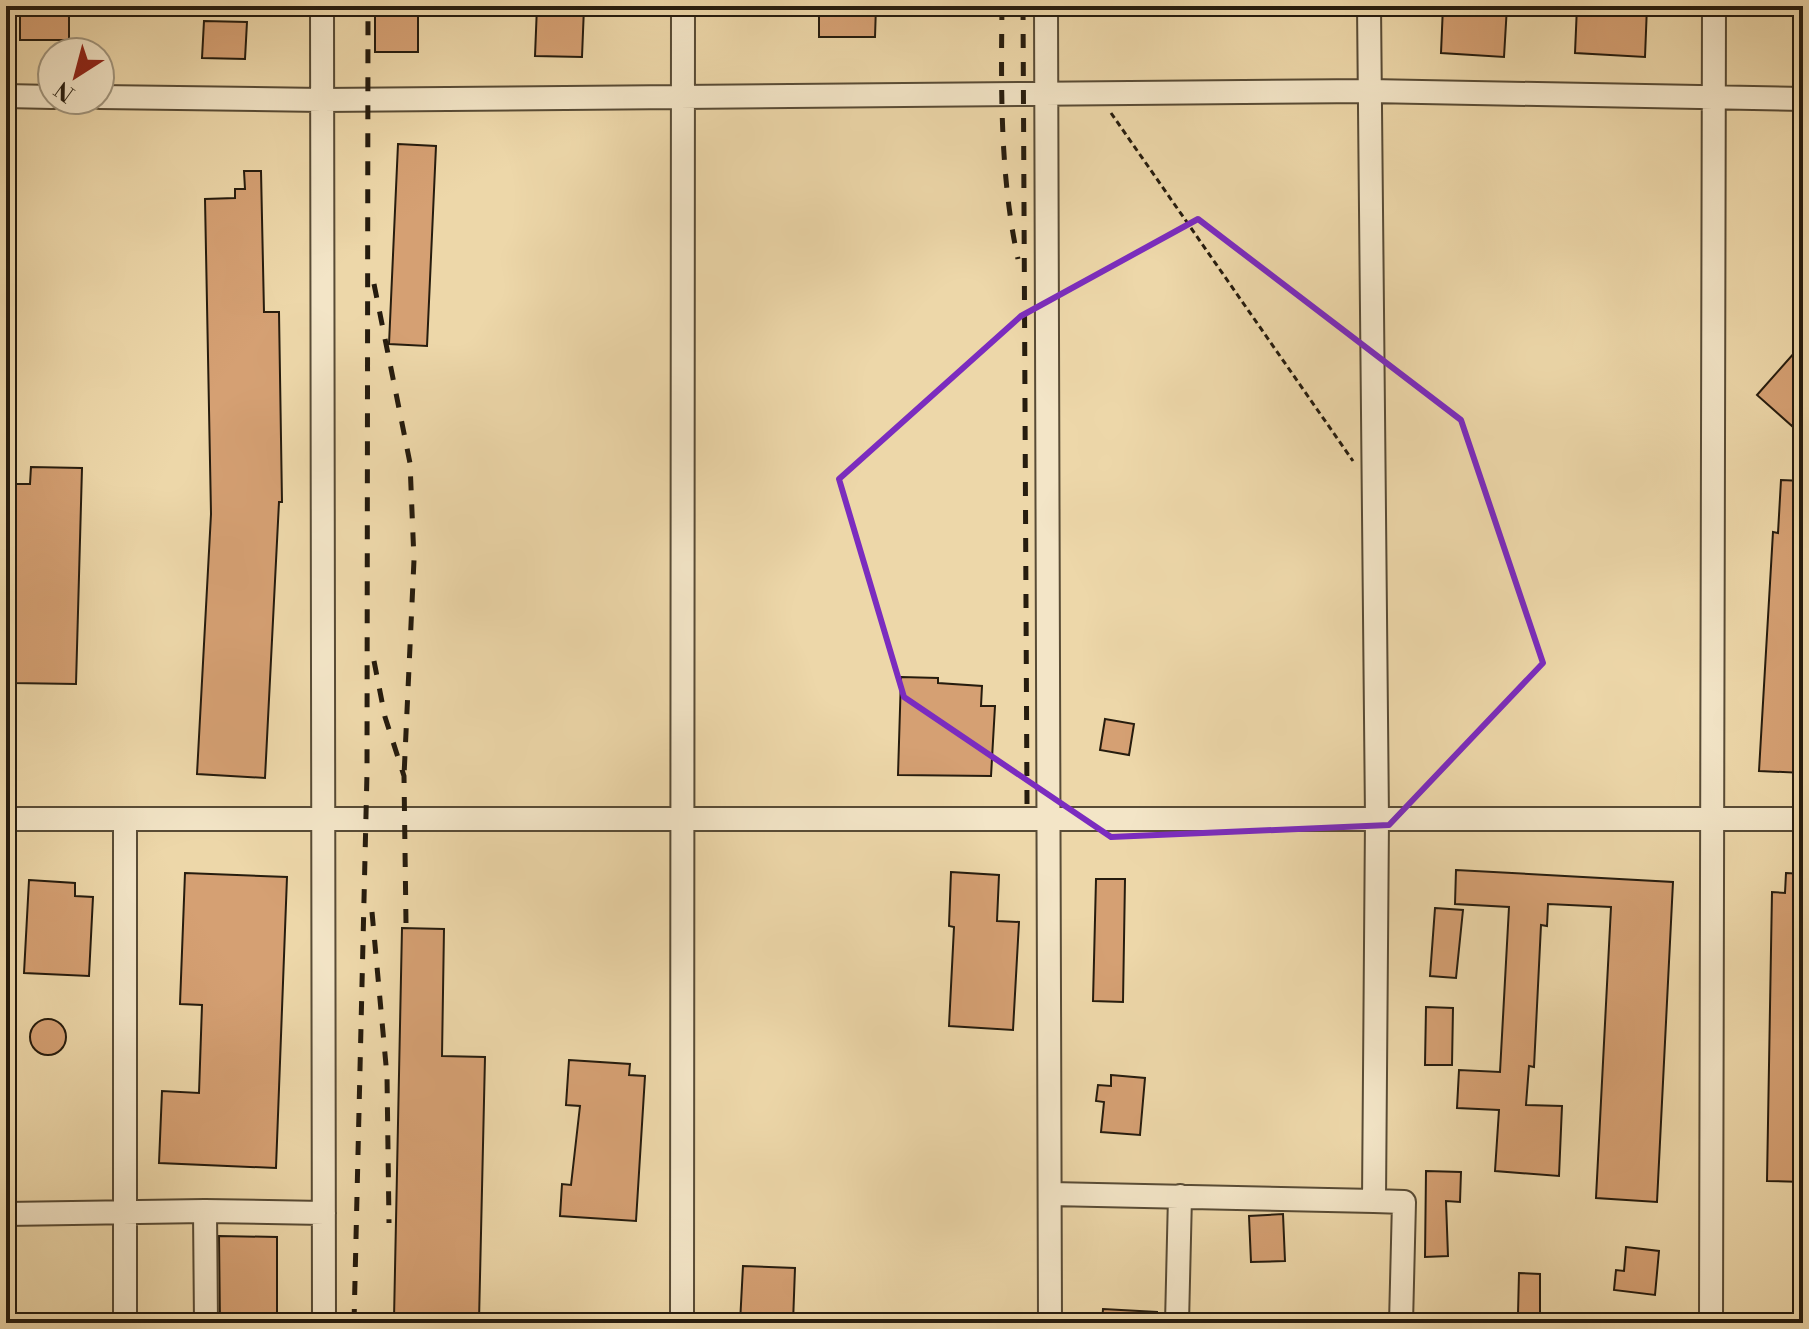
<svg xmlns="http://www.w3.org/2000/svg" width="1809" height="1329" font-family="'Libre Bodoni',serif">
<style>
.building{fill:#d5a073;stroke:#261c0e;stroke-width:2}
.lines{fill:none;stroke-linecap:round;stroke-linejoin:round}
.minor-casing{stroke:#584b35;stroke-width:26}
.path{stroke:#261c0e;stroke-width:3;stroke-dasharray:6 4;stroke-linecap:butt}
.minor{stroke:#f3e5c7;stroke-width:22}
.rail{stroke:#261c0e;stroke-width:5;stroke-dasharray:14 14;stroke-linecap:butt}
.marked{fill:none;stroke:#7b2cbf;stroke-width:6;stroke-linejoin:round}
</style>
<rect width="100%" height="100%" fill="#edd7a9"/>
<filter id="stains"><feTurbulence type="fractalNoise" baseFrequency=".0025" numOctaves="4"/><feColorMatrix values="0 0 0 0 .2 0 0 0 0 .09 0 0 0 0 .02 0 0 0 .5 -.17"/></filter>
<radialGradient id="worn" r=".72"><stop offset=".6" stop-color="#630" stop-opacity="0"/><stop offset="1" stop-color="#630" stop-opacity=".3"/></radialGradient>
<!-- building -->
<path class="building" d="M20 6H69V40H20Z
M375 6H418V52H375Z
M537 6 584 7 582 57 535 56Z
M819 6H876L875 37H819Z
M1443 6H1507L1504 57 1441 53Z
M1577 6H1647L1645 57 1575 53Z
M204 21 247 22 245 59 202 58Z
M398 144 436 146 427 346 389 344Z
M244 171H261L264 312H279L282 502H279L265 778 197 774 211 514 205 199 235 198V189H245Z
M1803 343V414L1792 426 1757 395Z
M31 467 82 468 76 684 11 683 16 484H30Z
M1781 480 1803 481V773L1759 771 1773 532 1778 533Z
M901 677 938 678V683L982 686 981 706H995L991 776 898 775Z
M1105 719 1134 724 1129 755 1100 750Z
M1456 870 1673 882 1657 1202 1596 1198 1611 907 1548 904 1547 926 1541 925 1534 1067 1529 1066 1526 1105 1562 1106 1559 1176 1495 1171 1499 1110 1457 1108 1459 1070 1500 1072 1509 907 1455 904Z
M951 872 999 875 997 921 1019 922 1013 1030 949 1026 954 927 949 926Z
M185 873 287 877 276 1168 159 1163 162 1091 199 1093 202 1005 180 1004Z
M1786 873 1803 874V1182L1767 1181 1772 892 1785 893Z
M1096 879H1125L1123 1002 1093 1001Z
M29 880 75 883V896L93 897 89 976 24 973Z
M1435 908 1463 910 1456 978 1430 976Z
M402 928 444 929 442 1056 485 1057 479 1321 394 1319Z
M1426 1007 1453 1008 1452 1065H1425Z
M30 1037a18 18 0 1 1 36 0a18 18 0 1 1-36 0Z
M569 1060 630 1064 629 1075 645 1076 636 1221 560 1216 562 1184 571 1185 580 1106 566 1105Z
M1111 1075 1145 1078 1140 1135 1101 1132 1104 1102 1096 1101 1098 1085 1111 1086Z
M1426 1171 1461 1172 1460 1202 1446 1201 1448 1256 1425 1257Z
M1283 1214 1285 1261 1251 1262 1249 1216Z
M219 1236 277 1237V1323H220Z
M1626 1247 1659 1251 1655 1295 1614 1290 1616 1270 1624 1271Z
M743 1266 795 1268 793 1323H740Z
M1519 1273 1540 1274V1314H1518Z
M1103 1309 1157 1312V1323H1102Z"/>
<g class="lines">
<!-- minor casing -->
<g class="minor-casing">
<path id="minor" d="M322 6 324 1323
M1046 6 1050 1323
M6 96 52 97
M100 97 322 100 1370 91 1803 99
M6 819H1803
M125 819V1323
M1051 1194 1374 1201 1377 819 1369 6
M1374 1201 1404 1202 1401 1323
M205 1211 324 1213
M6 1214 205 1211 206 1323
M682 1323 683 6
M1177 1323 1180 1196
M1711 1323 1714 6"/>
</g>
<!-- path -->
<path class="path" d="M1111 113 1353 461"/>
<!-- minor -->
<use href="#minor" class="minor"/>
<!-- rail -->
<path class="rail" d="M1002 6C1001 90 1000 177 1018 259
M1023 6 1027 804
M1100 17V6
M374 284 410 463 414 560 404 776
M6 323 11 413
M374 661 385 717 404 776 406 923
M372 912 387 1076 389 1223
M354 1323 367 773 368 6"/>
</g>
<!-- marked area -->
<path class="marked" d="M1198 219 1461 420 1543 663 1389 825 1111 837 904 697 839 479 1021 316Z"/>
<!-- margin -->
<rect width="1809" height="1329" fill="none" stroke="#edd7a9" stroke-width="32"/>
<rect x="8" y="8" width="1793" height="1313" fill="none" stroke="#261c0e" stroke-width="4"/>
<rect x="16" y="16" width="1777" height="1297" fill="none" stroke="#261c0e" stroke-width="2"/>
<!-- north arrow -->
<g transform="translate(76 76) rotate(216)"><circle r="38" fill="#f3e5c7" stroke="#a1957d" stroke-width="2"/>
<path d="M0-6L14 30L0 20L-14 30Z" fill="#8f2418"/>
<text y="-12" font-size="22" font-weight="bold" text-anchor="middle" fill="#261c0e">N</text>
</g>
<rect width="100%" height="100%" filter="url(#stains)"/>
<rect width="100%" height="100%" fill="url(#worn)"/>
</svg>
